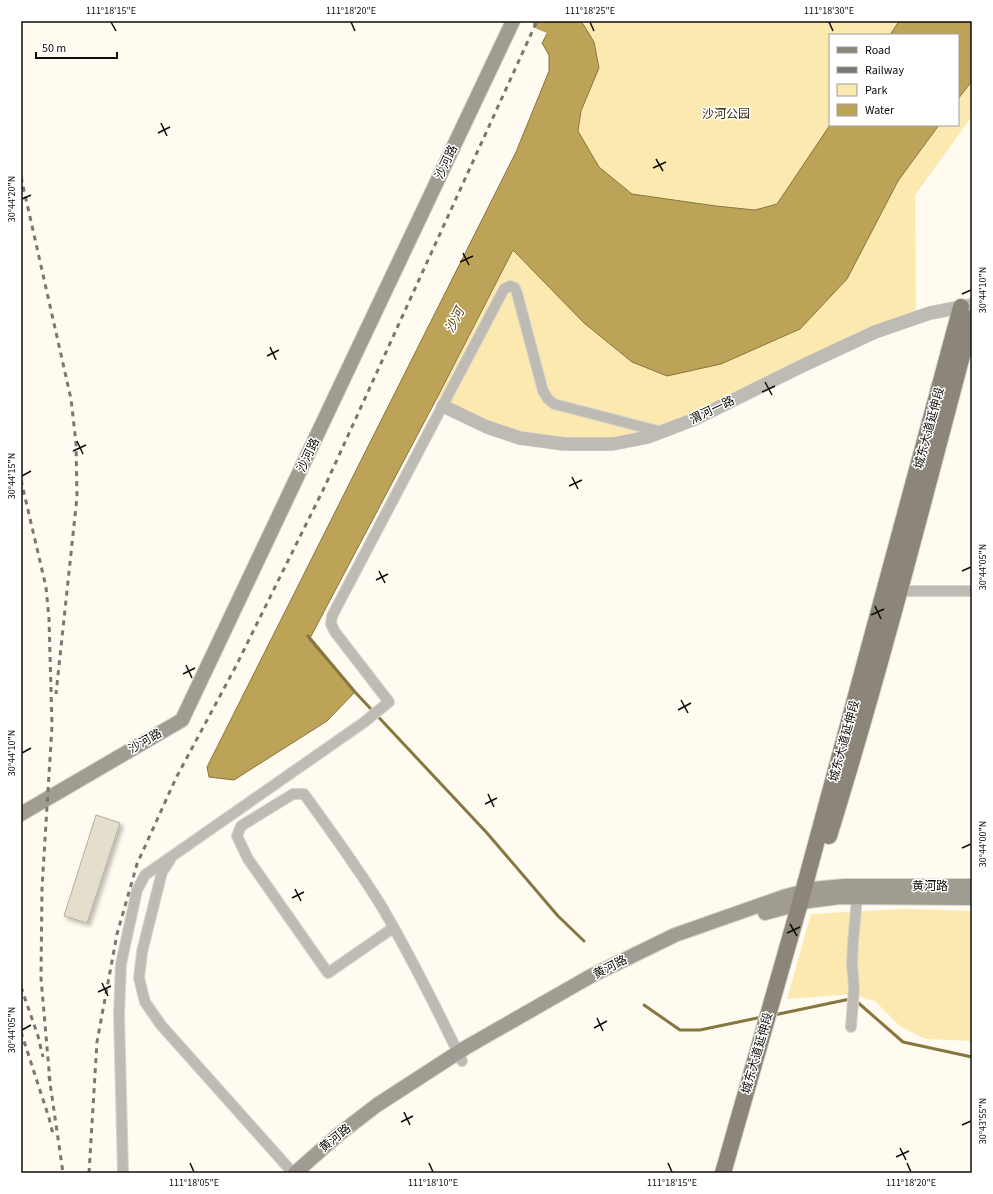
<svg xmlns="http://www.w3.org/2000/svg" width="993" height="1194" font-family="'Source Sans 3','Noto Sans SC',sans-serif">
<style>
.green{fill:#fce9b0}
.water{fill:#bca357;stroke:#88763f}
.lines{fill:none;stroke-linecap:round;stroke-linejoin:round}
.stream{stroke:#88763f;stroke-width:3}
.river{stroke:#bca357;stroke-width:19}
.building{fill:#e4decc;stroke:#b5af9e;filter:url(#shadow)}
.minor-casing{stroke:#d8d5cb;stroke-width:12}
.tertiary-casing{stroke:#d8d5cb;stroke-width:14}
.secondary-casing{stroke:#d8d5cb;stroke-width:16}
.primary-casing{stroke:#d8d5cb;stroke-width:18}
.minor{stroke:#bebbb4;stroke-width:10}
.tertiary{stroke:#bebbb4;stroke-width:13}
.secondary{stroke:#a09c91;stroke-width:14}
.primary{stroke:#8b8679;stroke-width:16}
.rail{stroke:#7a7770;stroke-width:3;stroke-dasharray:5 5;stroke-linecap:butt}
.ticks{fill:none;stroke:#0e0c07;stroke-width:1.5}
.labels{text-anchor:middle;stroke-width:3;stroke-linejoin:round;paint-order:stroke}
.park-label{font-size:12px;fill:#362b09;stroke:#fff}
.street-label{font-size:12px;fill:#0e0c07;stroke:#fff}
.water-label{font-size:13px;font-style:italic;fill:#544303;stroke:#fff}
.neatline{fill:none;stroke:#0e0c07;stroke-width:1.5}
.ticks-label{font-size:10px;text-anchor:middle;fill:#0e0c07}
</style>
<defs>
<filter id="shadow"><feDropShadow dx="3" dy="3" stdDeviation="2" flood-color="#0004"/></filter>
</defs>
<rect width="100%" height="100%" fill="#fffbf0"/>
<!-- green -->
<path class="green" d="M580 21H899L890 35H830V125L777 205 755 210 716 206 632 194 599 167 578 131 581 111 599 68 583 24Z
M972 81V116L915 195 916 313 661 427 613 439 568 440 534 436 490 424 437 399 513 250 584 323 847 279 898 181 939 125H958V99Z
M905 909 972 911V1041L926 1039 901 1027 875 1001 852 994 787 999 811 914Z"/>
<!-- water -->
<path class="water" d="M554 21H580L583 24 594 42 599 68 581 111 578 131 599 167 632 194 716 206 755 210 777 204 830 125H939L898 181 847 279 800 329 721 364 667 376 632 362 584 323 513 250 437 398 309 640 355 692 327 721 234 780 209 777 207 767 516 152 549 71V55L542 43Z
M899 21H972V81L958 99V35H890Z"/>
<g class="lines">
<!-- stream -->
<path class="stream" d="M308 636 355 692 487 833 558 916 584 941
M855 1000 903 1042 972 1057
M644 1005 680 1030H700L762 1017
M774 1015 850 999"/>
<!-- river -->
<path class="river" d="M542 21 560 28 563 44"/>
</g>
<!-- building -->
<path class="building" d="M96 815 120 823 87 923 64 916Z"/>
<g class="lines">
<!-- minor casing -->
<g class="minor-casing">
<path id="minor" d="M900 591H972
M170 860 162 872 142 952 139 978 145 1002 161 1025 293 1173
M393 928 328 973 248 859 237 836 241 826 293 794H304C331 831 358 868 382 907 411 957 437 1009 462 1061
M851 1027 854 988 852 963 853 943 857 897
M123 1173 119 1014 121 964 137 890 145 875 363 723 389 702 335 632 331 624 332 616 504 289 510 286 515 288 517 293 543 391 548 399 554 404 662 432"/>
</g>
<!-- tertiary casing -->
<g class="tertiary-casing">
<path id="tertiary" d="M443 406 487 427 520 438 564 444H613L648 437 695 419 802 366 875 332 930 313 972 305"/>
</g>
<!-- secondary casing -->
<g class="secondary-casing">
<path id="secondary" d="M21 814 182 720 513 21
M765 913 809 901 840 897 972 898
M295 1173 338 1135 377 1105 465 1048 591 976 675 935 783 897 812 889 844 886H972"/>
</g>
<!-- primary casing -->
<g class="primary-casing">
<path id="primary" d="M829 836C882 665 926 491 972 318
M723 1173 800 903 961 307"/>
</g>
<!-- minor -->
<use href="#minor" class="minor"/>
<!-- tertiary -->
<use href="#tertiary" class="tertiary"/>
<!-- secondary -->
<use href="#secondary" class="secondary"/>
<!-- primary -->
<use href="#primary" class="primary"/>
<!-- rail -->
<path class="rail" d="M21 177 71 399 76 443 77 497 56 694
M21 480 46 587 49 619 52 726 42 888 41 978 50 1082
M21 987 38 1036 43 1057
M21 1032 49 1118 53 1134
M49 1076 63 1173
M89 1173 97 1042 117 934 137 864 176 778 236 666 325 486 537 21"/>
</g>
<!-- ticks -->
<path class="ticks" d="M111 22 116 31M351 22 355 31M590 22 594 31M829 22 833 31M161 123 167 136M158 133 170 127M656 159 663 171M653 168 666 162M22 199 31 195M463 253 469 265M460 262 473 256M962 294 971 290M270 347 276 360M267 356 279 350M765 382 772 395M762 392 775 386M77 441 83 454M73 451 86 445M22 476 31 471M572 477 578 489M569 486 582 480M379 571 385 583M962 571 971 567M376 580 388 574M875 606 881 619M871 615 884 609M186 665 192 678M183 674 195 668M681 700 688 713M678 710 691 703M22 753 31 748M488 794 494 807M485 804 497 798M962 848 971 844M295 889 301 901M292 898 304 892M790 924 797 936M787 933 800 927M102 983 108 996M98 992 111 986M597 1018 603 1031M594 1028 607 1021M22 1030 31 1025M404 1112 410 1125M401 1122 413 1116M962 1125 971 1121M900 1148 906 1160M896 1157 909 1151M190 1163 194 1172M429 1163 433 1172M668 1163 672 1172M907 1163 911 1172"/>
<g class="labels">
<!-- park labels -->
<g class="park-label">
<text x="726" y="118">沙河公园</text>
</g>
<!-- street labels -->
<g class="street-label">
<text transform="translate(446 162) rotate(-65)" y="4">沙河路</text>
<text transform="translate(712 410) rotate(-26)" y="4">渭河一路</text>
<text transform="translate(929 428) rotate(-75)" y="4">城东大道延伸段</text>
<text transform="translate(308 455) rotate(-65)" y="4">沙河路</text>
<text transform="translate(145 741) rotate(-30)" y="4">沙河路</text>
<text transform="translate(844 741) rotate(-75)" y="4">城东大道延伸段</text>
<text x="930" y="890">黄河路</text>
<text transform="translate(610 967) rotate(-27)" y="4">黄河路</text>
<text transform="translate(757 1053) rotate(-74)" y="4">城东大道延伸段</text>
<text transform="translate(335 1138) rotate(-39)" y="4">黄河路</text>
</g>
<!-- water labels -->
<g class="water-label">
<text transform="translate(454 320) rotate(-63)" y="5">沙河</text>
</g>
</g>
<!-- border -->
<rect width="993" height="1194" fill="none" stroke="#ffffff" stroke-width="44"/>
<!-- legend -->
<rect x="829" y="34" width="130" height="92" fill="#ffffff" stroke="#9f9e9c"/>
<rect x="837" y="47" width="20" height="6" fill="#8b8679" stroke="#9f9e9c"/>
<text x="865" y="54" font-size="12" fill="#0e0c07">Road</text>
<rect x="837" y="67" width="20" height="6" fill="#7a7770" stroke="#9f9e9c"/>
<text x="865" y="74" font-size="12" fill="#0e0c07">Railway</text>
<rect x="837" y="84" width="20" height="12" fill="#fce9b0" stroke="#9f9e9c"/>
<text x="865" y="94" font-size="12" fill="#0e0c07">Park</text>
<rect x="837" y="104" width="20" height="12" fill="#bca357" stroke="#9f9e9c"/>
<text x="865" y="114" font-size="12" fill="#0e0c07">Water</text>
<!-- scale -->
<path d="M36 52v6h81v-6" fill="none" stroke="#0e0c07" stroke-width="2"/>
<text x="42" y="52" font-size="12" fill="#0e0c07" stroke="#ffffff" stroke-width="3" paint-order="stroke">50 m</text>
<rect x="22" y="22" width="949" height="1150" class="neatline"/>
<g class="ticks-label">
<text x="111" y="14">111°18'15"E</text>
<text x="351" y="14">111°18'20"E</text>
<text x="590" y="14">111°18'25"E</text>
<text x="829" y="14">111°18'30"E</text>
<text transform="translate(11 199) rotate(-90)" y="4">30°44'20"N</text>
<text transform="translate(982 290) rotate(-90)" y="4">30°44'10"N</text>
<text transform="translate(11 476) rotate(-90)" y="4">30°44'15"N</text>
<text transform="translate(982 567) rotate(-90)" y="4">30°44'05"N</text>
<text transform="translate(11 753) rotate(-90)" y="4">30°44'10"N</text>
<text transform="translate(982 844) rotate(-90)" y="4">30°44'00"N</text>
<text transform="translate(11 1030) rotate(-90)" y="4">30°44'05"N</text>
<text transform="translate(982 1121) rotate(-90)" y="4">30°43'55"N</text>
<text x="194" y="1186">111°18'05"E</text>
<text x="433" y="1186">111°18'10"E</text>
<text x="672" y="1186">111°18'15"E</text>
<text x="911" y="1186">111°18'20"E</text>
</g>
</svg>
